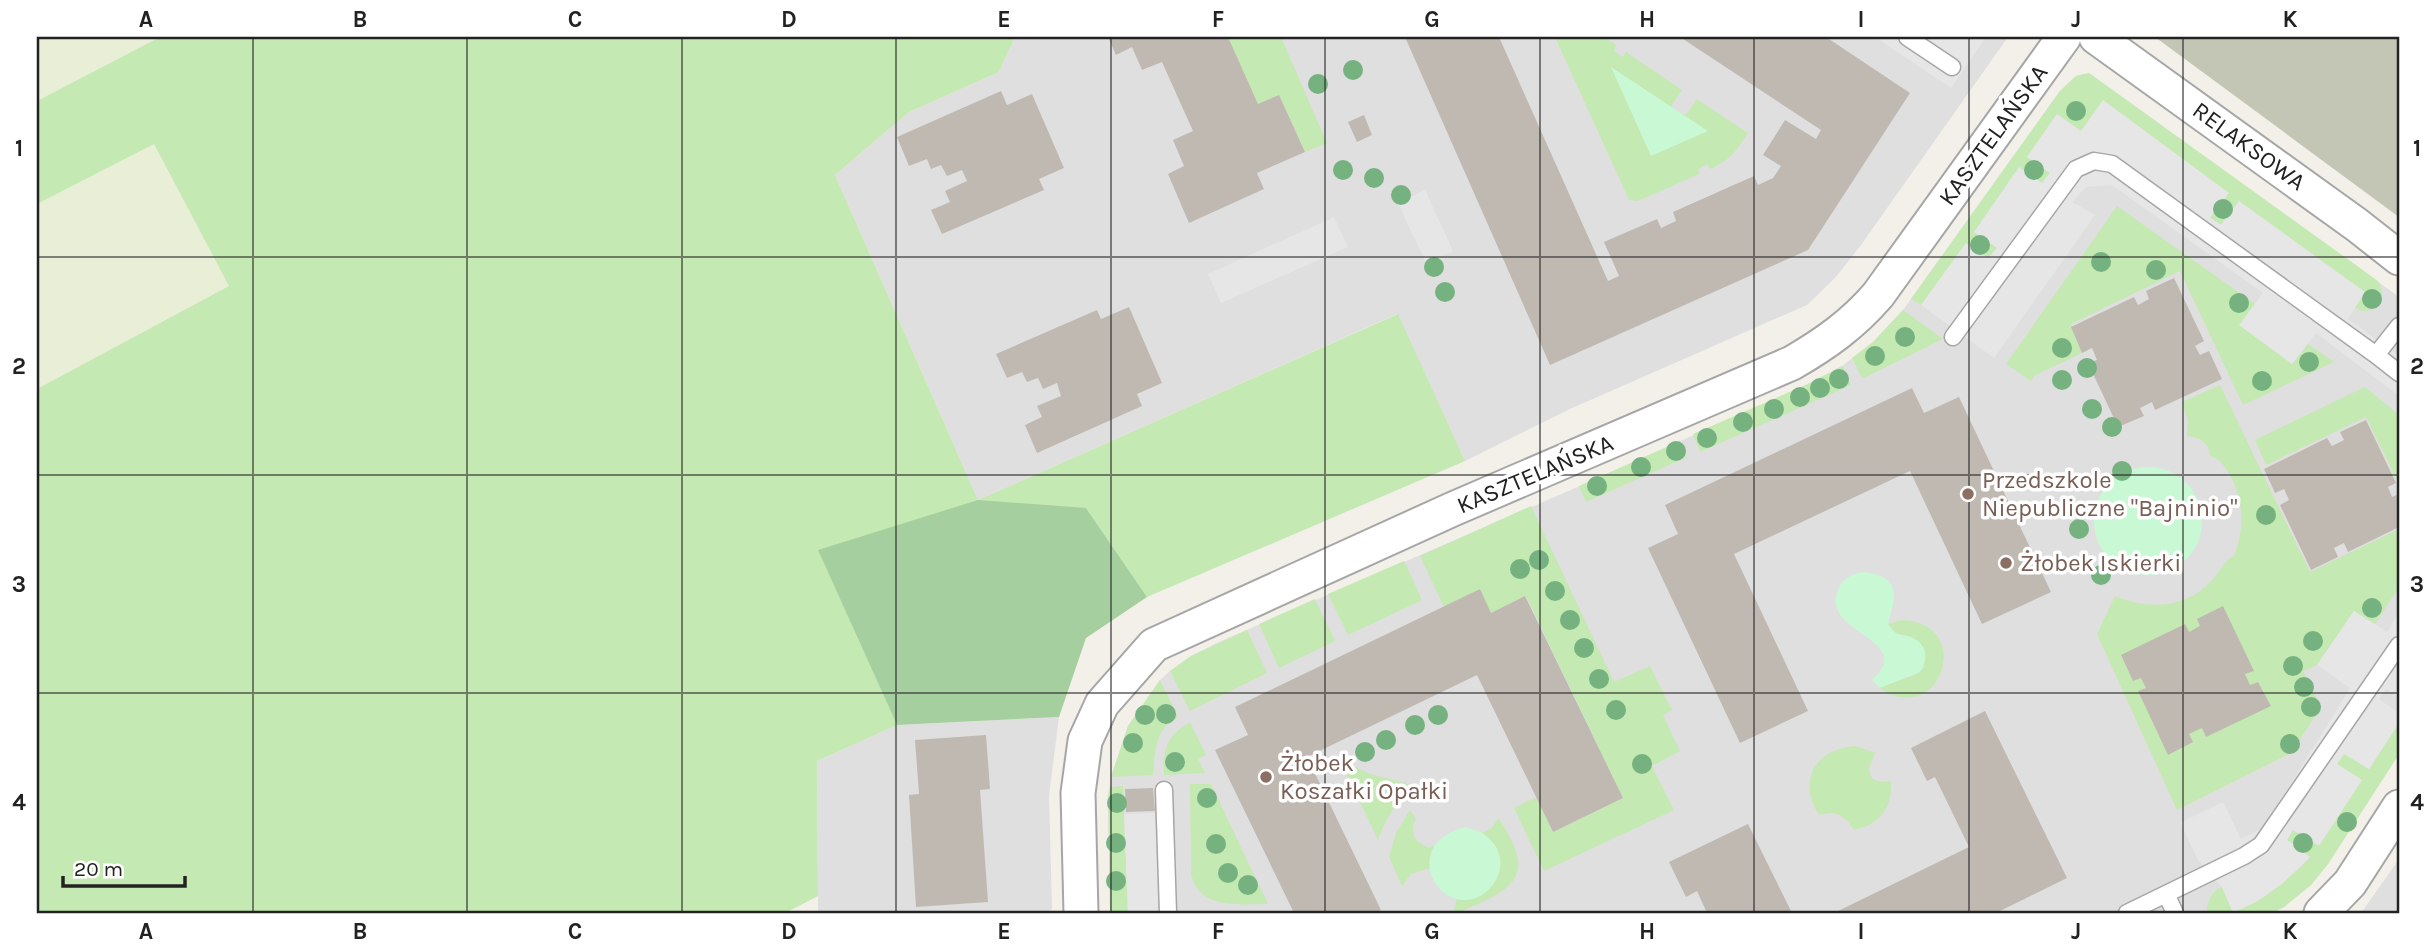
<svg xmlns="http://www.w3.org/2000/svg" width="2436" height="950" font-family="Karla,sans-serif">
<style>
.residential{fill:#e0dfdf}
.construction{fill:#c4c6b5}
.farmland{fill:#e9efd6}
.grass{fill:#c4e9b2}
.forest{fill:#a6cf9f}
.park{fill:#c9f8d4}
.parking{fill:#e6e6e6}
.building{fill:#bfb9b2}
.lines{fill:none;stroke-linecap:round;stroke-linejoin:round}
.lane-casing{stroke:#a6a6a6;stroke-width:19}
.street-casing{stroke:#a6a6a6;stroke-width:37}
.lane{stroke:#fff;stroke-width:16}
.street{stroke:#fff;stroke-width:33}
.tree{fill:#76b280}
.grid{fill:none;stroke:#222;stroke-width:2;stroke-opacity:0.55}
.education-dot{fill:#8d6e63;stroke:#fff;stroke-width:2.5}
.labels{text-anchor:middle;stroke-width:7;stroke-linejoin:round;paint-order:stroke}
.street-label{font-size:24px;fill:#222;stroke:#fff}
.education-label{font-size:24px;fill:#785e54;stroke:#fff;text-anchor:start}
.neatline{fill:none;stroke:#222;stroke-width:2.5}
.grid-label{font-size:23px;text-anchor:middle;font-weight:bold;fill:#222}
</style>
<rect width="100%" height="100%" fill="#f2f0e9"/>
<!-- residential -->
<path class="residential" d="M1015 37H2008L1861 245 1835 278 1807 305 1570 409 1465 461 1397 314 978 500 835 175 909 112 999 72Z
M2089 73 2399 297V754L2328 864 2311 885 2284 907 2272 913H1110L1108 796 1111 777 1128 726 1160 680 1170 671 1191 656 1219 642 1580 486 1808 384 1842 366 1873 342 1903 310 2060 91 2076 76Z
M1059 717 1049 796 1052 909 1043 913H818L817 761 897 725Z
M2399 859V913H2361L2364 909Z"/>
<!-- construction -->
<path class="construction" d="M2155 37H2399V217Z"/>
<!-- farmland -->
<path class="farmland" d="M37 37H160L37 101Z
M154 144 230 286 37 389V204Z"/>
<!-- grass -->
<path class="grass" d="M160 37H1015L999 72 909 112 835 175 978 500 1398 314 1465 461 1147 597 1086 508 819 551 897 725 817 761 818 896 785 913H37V389L229 286 154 144 37 204V101Z
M1228 37H1281L1327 143 1305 152 1279 95 1258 104Z
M1555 37H1604L1616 45 1614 51 1623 57 1626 52 1682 90 1671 107 1611 68 1707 130 1685 116 1697 99 1748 133C1735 152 1732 159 1710 169L1708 164 1698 169 1699 174 1645 198 1637 201 1629 200Z
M2089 73 2378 281C2387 297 2381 310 2362 311L2355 307 2364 292 2239 201 2221 225 2210 217 2228 193 2081 132 2057 114 2027 157 2050 173 2042 183 2020 168 1974 232 1997 248 1989 258 1966 243 1921 305 1911 299 2060 91 2076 76Z
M2117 206 2255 304 2240 325 2292 364 2308 344 2334 362 2243 405 2180 271 2071 324 2084 352 2034 376 2031 381 2006 364Z
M1903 310 1943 339 1874 373 1864 378 1861 376 1852 358 1873 342Z
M1842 366 1851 385 1700 452 1693 434 1808 384Z
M2220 385 2310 572 2399 529V587L2375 624 2354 611 2317 665 2303 671 2321 707 2291 753 2177 810 2097 634 2115 596C2149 610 2186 609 2212 580 2220 572 2224 560 2234 556 2247 524 2243 488 2220 461 2217 458 2213 458 2210 455 2209 454 2210 452 2209 450 2205 440 2197 437 2187 436L2188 420 2182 402Z
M2365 387 2399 415V484L2366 417 2266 465 2255 440Z
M1680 441 1687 457 1586 502 1579 486Z
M1531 506 1614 682 1650 666 1672 710 1663 715 1680 751 1652 766 1674 810 1544 871 1514 808 1536 797 1553 832 1623 798 1526 596 1491 613 1480 589 1444 607 1420 556Z
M1404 561 1422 600 1348 635 1328 594Z
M1315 599 1335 641 1279 668 1259 624Z
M1901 620C1977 622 1940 730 1880 688 1894 679 1914 680 1924 667L1912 637 1895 633 1888 624Z
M1247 630 1267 673 1190 711 1170 671 1191 656Z
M1160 680 1178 717C1155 728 1155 752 1153 775L1111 777 1128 726Z
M1190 722 1206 755 1198 759 1205 773 1164 775C1163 747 1167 736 1190 722Z
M2399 723V754L2328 864 2311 885 2284 907 2272 913H2206C2208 902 2210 892 2222 887L2233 912C2264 898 2288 881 2310 857L2287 840 2293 830 2362 780 2337 764 2344 753 2369 769Z
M1855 746 1876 753C1864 770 1868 785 1891 781 1893 808 1880 824 1854 830 1845 815 1836 810 1819 815 1797 781 1815 749 1855 746Z
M1340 760 1370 774 1416 786C1396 804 1387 815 1378 840Z
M1190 784H1211L1268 904C1239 904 1199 910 1191 874Z
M1123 786 1128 913H1110L1108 796 1110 787Z
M1410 810 1416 819 1413 825 1414 837 1418 842 1429 848 1434 845 1430 856V868L1411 874 1402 886 1389 857 1396 833Z
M1498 818C1504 825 1508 834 1512 842 1535 887 1490 897 1458 913H1453L1457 899H1460L1486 836 1482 833 1492 828Z"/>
<!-- forest -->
<path class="forest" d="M978 500 1086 508 1147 597 1086 638 1059 717 897 725 818 550Z"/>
<!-- park -->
<path class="park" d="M1611 67 1708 131 1651 156Z
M2094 521a54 54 0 1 1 108 0a54 54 0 1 1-108 0Z
M1863 572C1902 576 1896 596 1888 624 1889 626 1894 632 1896 633 1901 636 1908 635 1913 638 1928 645 1928 661 1920 672L1880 688 1872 680C1918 638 1819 634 1838 590 1842 579 1851 574 1863 572Z
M1465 827C1472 830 1479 830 1485 835 1527 866 1474 926 1439 888 1431 879 1428 868 1430 857 1434 839 1449 832 1465 827Z"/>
<!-- parking -->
<path class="parking" d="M1875 37H1986L1951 88Z
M2103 100 2229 193 2210 218 2221 225 2239 201 2365 292 2348 319 2399 356V396L2316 333 2292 364 2239 325 2263 293 2112 185 2086 187 2072 202 2095 215 1994 358 1921 305 1966 243 1988 258 1997 248 1974 232 2019 167 2042 183 2050 173 2027 157 2057 114 2081 131Z
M1425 190 1453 251 1426 263 1398 203Z
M1334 217 1348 247 1221 303 1208 274Z
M2354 611 2387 632 2399 612V697L2386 689 2379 699 2399 713V723L2369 769 2344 754 2337 764 2362 780 2319 846 2293 830 2287 840 2310 857 2282 884 2258 901 2233 913 2222 887 2198 860 2180 823 2223 802 2241 839 2264 827 2350 688 2317 665Z
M1155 813 1159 913H1128L1124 814Z"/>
<!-- building -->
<path class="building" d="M1108 37H1228L1258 104 1279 95 1305 152 1257 173 1264 189 1189 223 1168 174 1184 166 1173 140 1193 131 1162 62 1142 70 1132 47 1116 55Z
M1405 37H1499L1608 281 1619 276 1604 242 1657 219 1661 228 1676 221 1673 212 1754 176 1758 185 1773 178 1781 166 1763 155 1785 120 1816 139 1821 130 1680 37H1826L1910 93 1808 250 1550 365Z
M1001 91 1007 105 1032 94 1064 168 1039 179 1044 190 942 234 931 210 950 202 945 191 967 181 962 170 947 176 941 165 931 169 927 159 909 166 897 137Z
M1364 115 1372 135 1357 142 1348 122Z
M2174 278 2204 341 2195 346 2200 355 2209 351 2222 379 2155 410 2152 402 2140 408 2144 416 2118 427 2088 363 2097 360 2092 348 2082 353 2071 327 2134 297 2138 305 2149 299 2146 291Z
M1129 307 1162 383 1137 394 1142 406 1037 453 1025 425 1042 417 1037 406 1061 396 1057 383 1043 389 1038 378 1027 382 1022 372 1007 378 996 354 1097 310 1101 319Z
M1912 388 1924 413 1959 397 2051 592 1982 624 1910 471 1734 554 1808 711 1740 743 1648 548 1678 534 1665 505Z
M2366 420 2396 483 2388 487 2392 497 2399 494V527L2348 552 2344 543 2334 548 2338 557 2311 570 2280 505 2289 500 2284 489 2275 493 2264 469 2327 438 2332 446 2344 440 2340 432Z
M1480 589 1491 613 1525 596 1623 798 1553 832 1477 675 1307 757 1381 910 1374 913H1294L1215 750 1248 735 1235 707Z
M2223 606 2254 671 2245 674 2250 685 2258 682 2271 706 2206 737 2202 728 2189 734 2193 742 2168 755 2138 691 2146 688 2141 678 2133 681 2121 655 2185 624 2189 632 2200 626 2197 619Z
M1985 711 2067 878 1996 913H1834L1969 847 1935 777 1927 781 1911 748Z
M986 735 990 789 980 790 988 902 916 907 909 795 919 794 915 740Z
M1153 788 1155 811 1126 812 1125 789Z
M1748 824 1792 913H1707L1697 891 1686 897 1669 862Z"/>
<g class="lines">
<!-- lane casing -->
<g class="lane-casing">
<path id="lane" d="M1907 37 1952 67
M1953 337 2076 169 2094 161 2112 164 2376 355 2399 326
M2376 355 2399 373
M1164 790 1168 913
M2166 894 2175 913
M2127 913 2244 856 2261 845 2399 645"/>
</g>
<!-- street casing -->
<g class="street-casing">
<path id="street" d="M2096 37 2357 225 2399 258
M1081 913 1078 793 1085 741 1102 704 1154 645 1453 509 1792 363C1825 344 1853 324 1878 295L2064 37
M2321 913 2350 883 2399 807"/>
</g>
<!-- lane -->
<use href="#lane" class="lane"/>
<!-- street -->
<use href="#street" class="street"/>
</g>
<!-- trees -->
<g class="tree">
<circle cx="1353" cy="70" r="10"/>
<circle cx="1318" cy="84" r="10"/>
<circle cx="2076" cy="111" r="10"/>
<circle cx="1343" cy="170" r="10"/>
<circle cx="2034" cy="170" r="10"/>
<circle cx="1374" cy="178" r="10"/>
<circle cx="1401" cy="195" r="10"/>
<circle cx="2223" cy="209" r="10"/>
<circle cx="1980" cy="245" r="10"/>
<circle cx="2101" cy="262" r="10"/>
<circle cx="1434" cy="267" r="10"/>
<circle cx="2156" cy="270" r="10"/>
<circle cx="1445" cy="292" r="10"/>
<circle cx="2372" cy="299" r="10"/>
<circle cx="2239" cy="303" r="10"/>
<circle cx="1905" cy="337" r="10"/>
<circle cx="2062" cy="348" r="10"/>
<circle cx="1875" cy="356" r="10"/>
<circle cx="2309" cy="362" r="10"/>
<circle cx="2087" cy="368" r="10"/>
<circle cx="1839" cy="379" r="10"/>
<circle cx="2062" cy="380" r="10"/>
<circle cx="2262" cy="381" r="10"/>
<circle cx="1820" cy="388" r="10"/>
<circle cx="1800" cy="397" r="10"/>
<circle cx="1774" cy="409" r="10"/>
<circle cx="2092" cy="409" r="10"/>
<circle cx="1743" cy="422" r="10"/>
<circle cx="2112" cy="427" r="10"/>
<circle cx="1707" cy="438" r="10"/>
<circle cx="1676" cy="451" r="10"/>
<circle cx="1641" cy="467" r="10"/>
<circle cx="2122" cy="471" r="10"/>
<circle cx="1597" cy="486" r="10"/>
<circle cx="2266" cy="515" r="10"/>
<circle cx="2079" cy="529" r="10"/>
<circle cx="1539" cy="560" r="10"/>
<circle cx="1520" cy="569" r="10"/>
<circle cx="2101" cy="575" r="10"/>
<circle cx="1555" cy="591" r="10"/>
<circle cx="2372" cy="608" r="10"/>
<circle cx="1570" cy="620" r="10"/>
<circle cx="2313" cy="641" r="10"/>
<circle cx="1584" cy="648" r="10"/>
<circle cx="2293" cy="666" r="10"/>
<circle cx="1599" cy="679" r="10"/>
<circle cx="2304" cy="687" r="10"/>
<circle cx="2311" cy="707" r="10"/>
<circle cx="1616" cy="710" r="10"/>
<circle cx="1166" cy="714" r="10"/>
<circle cx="1145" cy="715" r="10"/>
<circle cx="1438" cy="715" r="10"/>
<circle cx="1415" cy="725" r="10"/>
<circle cx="1386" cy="740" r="10"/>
<circle cx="1133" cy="743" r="10"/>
<circle cx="2290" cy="744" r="10"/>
<circle cx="1365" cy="752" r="10"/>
<circle cx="1175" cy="762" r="10"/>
<circle cx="1642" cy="764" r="10"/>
<circle cx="1207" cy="798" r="10"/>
<circle cx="1117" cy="803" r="10"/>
<circle cx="2347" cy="822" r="10"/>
<circle cx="1116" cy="843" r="10"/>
<circle cx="2303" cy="843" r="10"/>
<circle cx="1216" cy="844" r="10"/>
<circle cx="1228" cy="873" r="10"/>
<circle cx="1116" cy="881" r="10"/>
<circle cx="1248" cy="885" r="10"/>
</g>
<!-- grid -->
<path class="grid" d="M253 37V913M467 37V913M682 37V913M896 37V913M1111 37V913M1325 37V913M1540 37V913M1754 37V913M1969 37V913M2183 37V913M37 257H2399M37 475H2399M37 693H2399"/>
<!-- markers -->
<g class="education-dot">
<circle cx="1968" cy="494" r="7"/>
<circle cx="2006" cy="563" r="7"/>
<circle cx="1266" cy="777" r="7"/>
</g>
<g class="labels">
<!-- street labels -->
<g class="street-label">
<text transform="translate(1993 135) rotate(-54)" y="8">KASZTELAŃSKA</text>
<text transform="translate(2249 146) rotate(36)" y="8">RELAKSOWA</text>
<text transform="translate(1535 474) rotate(-23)" y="8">KASZTELAŃSKA</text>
</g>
<!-- education labels -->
<g class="education-label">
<text x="1982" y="488">Przedszkole<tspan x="1982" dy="28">Niepubliczne "Bajninio"</tspan></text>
<text x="2020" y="571">Żłobek Iskierki</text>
<text x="1280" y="771">Żłobek<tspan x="1280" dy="28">Koszałki Opałki</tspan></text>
</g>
</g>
<!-- border -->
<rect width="2436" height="950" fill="none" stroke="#ffffff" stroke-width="77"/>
<!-- scale -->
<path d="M63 876v10h122v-10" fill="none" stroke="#222222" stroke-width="3.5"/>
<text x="74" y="876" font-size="21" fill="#222222" stroke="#ffffff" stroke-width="5" paint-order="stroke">20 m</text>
<rect x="38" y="38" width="2360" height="874" class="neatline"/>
<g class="grid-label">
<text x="146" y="27">A</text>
<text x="360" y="27">B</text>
<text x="575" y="27">C</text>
<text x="789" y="27">D</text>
<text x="1004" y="27">E</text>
<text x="1218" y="27">F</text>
<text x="1432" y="27">G</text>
<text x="1647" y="27">H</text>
<text x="1861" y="27">I</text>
<text x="2076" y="27">J</text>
<text x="2290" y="27">K</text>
<text x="19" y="156">1</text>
<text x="2417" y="156">1</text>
<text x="19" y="374">2</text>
<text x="2417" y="374">2</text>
<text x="19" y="592">3</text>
<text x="2417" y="592">3</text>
<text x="19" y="810">4</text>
<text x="2417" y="810">4</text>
<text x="146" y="939">A</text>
<text x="360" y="939">B</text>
<text x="575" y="939">C</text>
<text x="789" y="939">D</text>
<text x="1004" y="939">E</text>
<text x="1218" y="939">F</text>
<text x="1432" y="939">G</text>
<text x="1647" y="939">H</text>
<text x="1861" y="939">I</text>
<text x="2076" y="939">J</text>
<text x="2290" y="939">K</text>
</g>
</svg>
